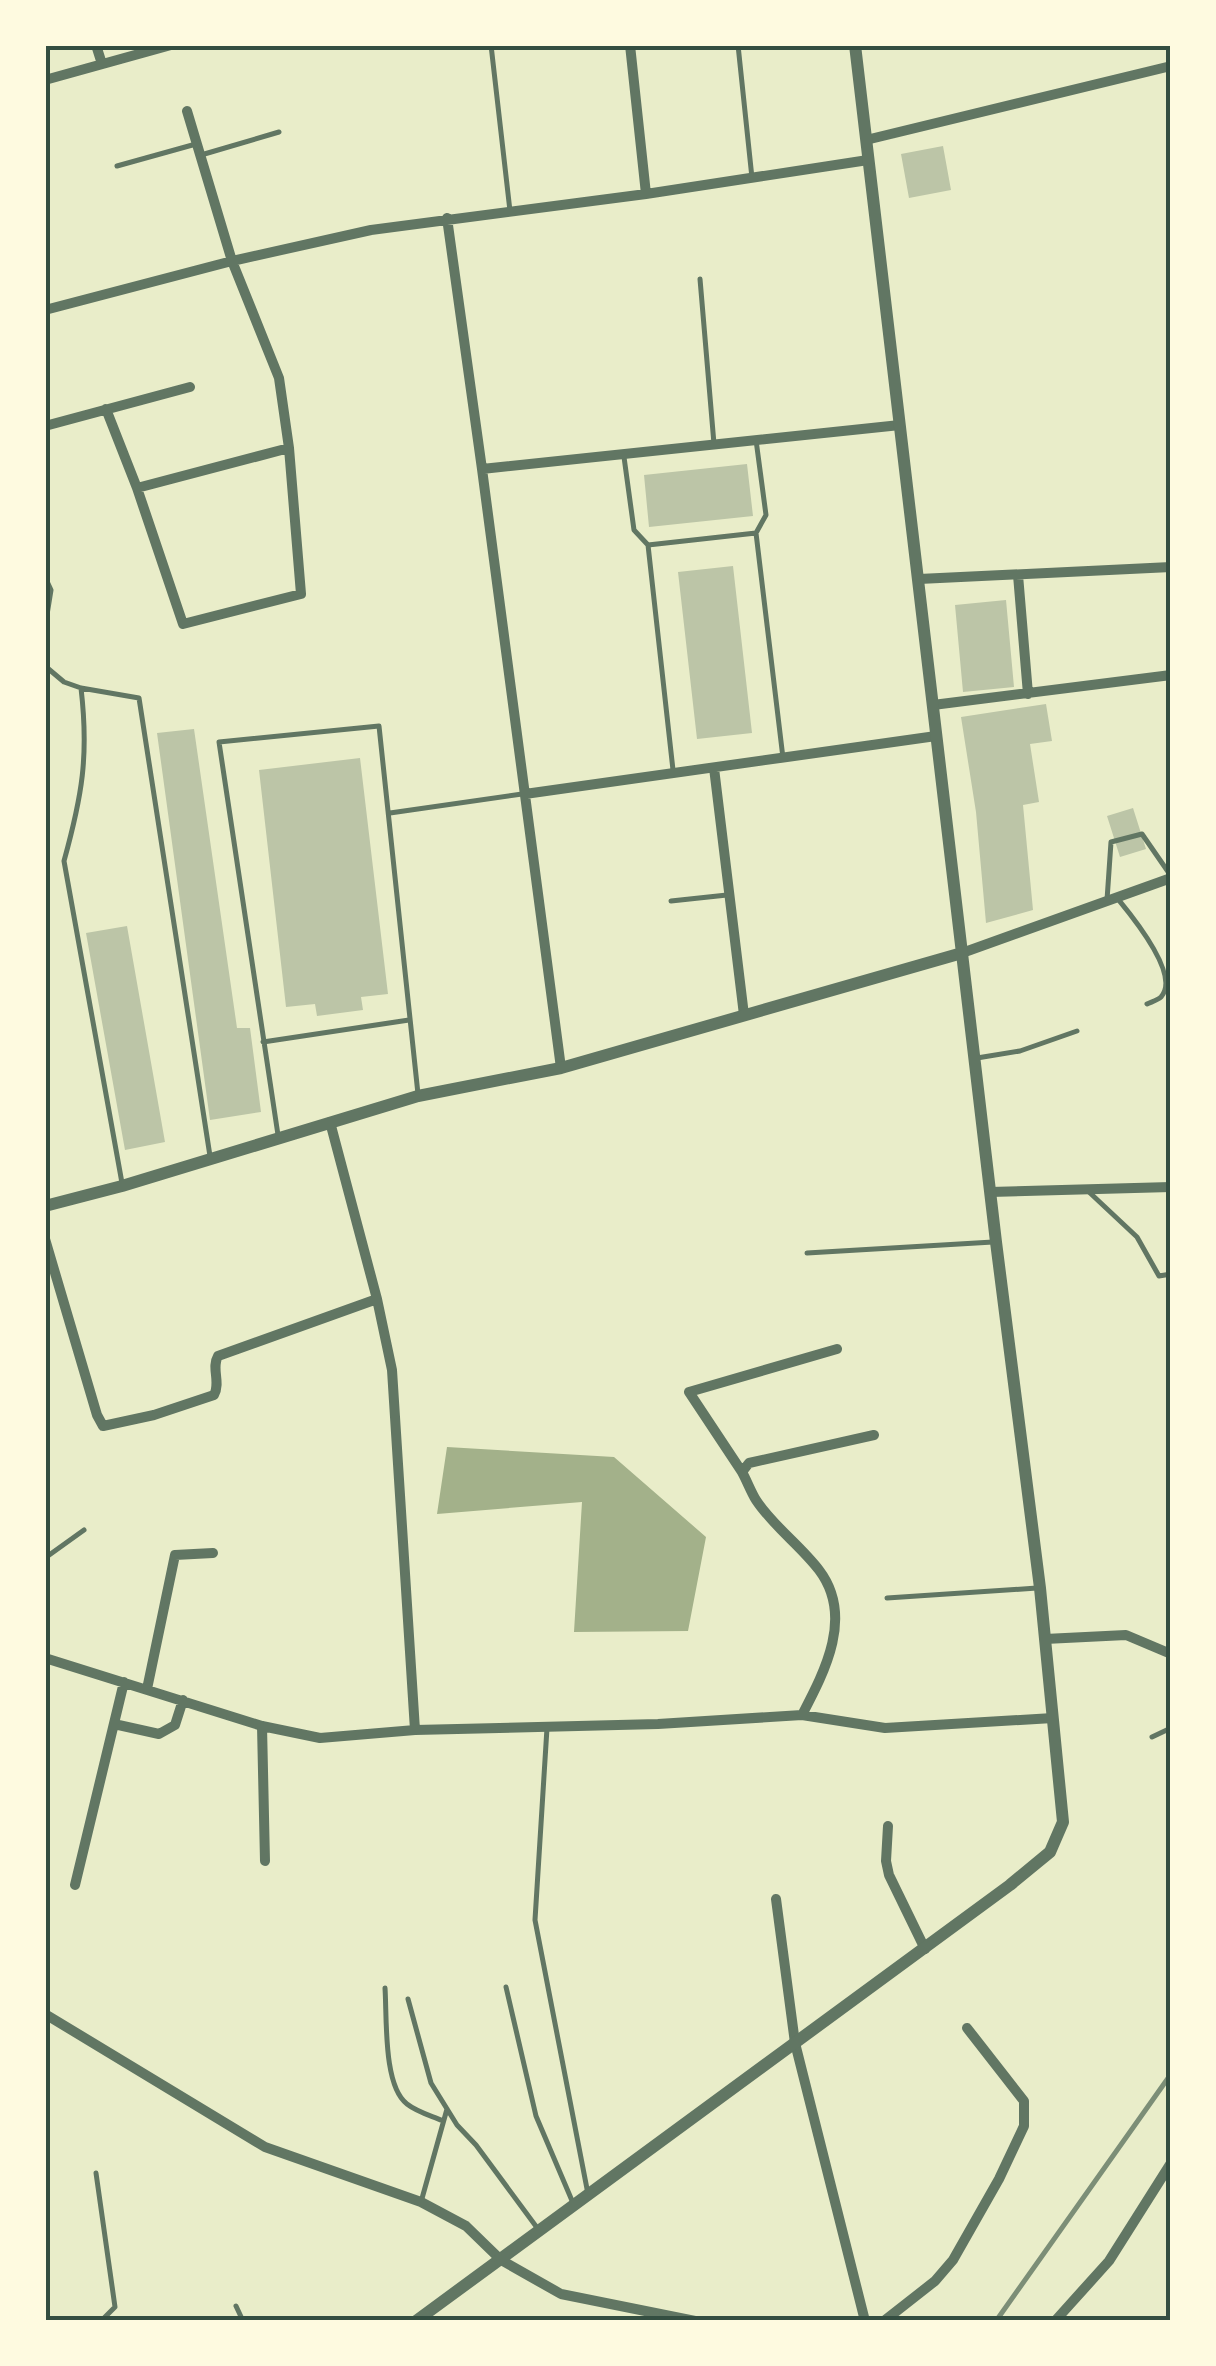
<svg xmlns="http://www.w3.org/2000/svg" width="1216" height="2366" font-family="'Varela Round',sans-serif">
<style>
.water{fill:#a3b18a}
.building{fill:#bcc5a7}
.lines{fill:none;stroke-linecap:round;stroke-linejoin:round}
.service{stroke:#617663;stroke-width:5}
.minor{stroke:#617663;stroke-width:10}
.tertiary{stroke:#617663;stroke-width:12}
.rail{stroke:#7c8e77;stroke-width:5}
.neatline{fill:none;stroke:#344e41;stroke-width:4}
</style>
<rect width="100%" height="100%" fill="#e9edc9"/>
<!-- water -->
<path class="water" d="M447 1447 614 1457 706 1537 688 1631 574 1632 582 1502 437 1514Z"/>
<!-- building -->
<path class="building" d="M943 146 951 190 909 198 901 154Z
M747 464 753 516 649 527 644 475Z
M733 566 752 733 697 739 678 572Z
M1006 600 1014 687 963 692 955 605Z
M1046 704 1052 741 1030 744 1039 802 1023 805 1033 910 986 923 976 812 961 717Z
M194 729 237 1028H250L261 1112 210 1120 157 733Z
M360 758 388 994 361 997 363 1010 317 1016 315 1004 286 1007 259 770Z
M1133 808 1146 849 1120 857 1107 816Z
M127 926 165 1142 125 1150 86 933Z"/>
<g class="lines">
<!-- service -->
<path class="service" d="M491 45 510 211
M738 45 752 178
M201 155 279 132
M117 166 196 144
M700 279 714 444
M624 457 634 530 648 545 756 533 766 515 756 440
M756 533 783 758
M648 545 673 770
M45 577 51 590 45 627
M45 666 64 682 81 688 139 698 210 1156
M81 688C89 756 82 796 64 861L122 1183
M390 813 522 794
M1118 899C1132 916 1181 975 1161 997 1158 1000 1151 1002 1147 1004
M1107 900 1111 842 1142 834 1171 876
M671 901 727 895
M263 1042 409 1020
M977 1058 1020 1051 1077 1031
M278 1135 219 742 379 726 418 1094
M1089 1192 1137 1237 1159 1276 1171 1274
M807 1253 993 1242
M45 1558 84 1530
M887 1598 1037 1588
M547 1728 535 1920 588 2194
M1152 1737 1171 1728
M506 1987 536 2116 573 2203
M385 1988C387 2017 383 2086 407 2104 417 2112 432 2116 443 2121
M408 1999 431 2083 457 2125 476 2145 538 2229
M96 2173 115 2307 101 2321
M421 2202 447 2109
M236 2306 243 2321"/>
<!-- minor -->
<path class="minor" d="M96 45 102 64
M630 45 646 194
M45 80 171 45
M866 140 1171 66
M447 218 482 469 561 1068
M45 310 232 261 371 230 646 194 868 160
M106 409 137 488 183 624 301 594 289 448 279 378 232 261 187 111
M45 426 190 387
M482 469 900 425
M137 488 289 448
M1018 575 1028 694
M919 579 1171 567
M933 705 1171 675
M714 768 744 1015
M525 794 936 736
M962 953 1171 878
M330 1122 377 1299 392 1370 415 1730
M990 1192 1171 1187
M45 1239 97 1415 103 1426 154 1415 214 1395C221 1382 211 1368 218 1356L377 1299
M742 1472 689 1392 837 1349
M1045 1639 1126 1635 1171 1654
M45 1658 262 1726 320 1738 415 1730 658 1724 802 1715 885 1728 1053 1718
M147 1689 175 1555 213 1553
M802 1715C825 1671 854 1616 819 1570 800 1545 773 1526 756 1500 751 1492 747 1481 742 1472L749 1463 874 1435
M114 1724 159 1734 175 1725 183 1700
M262 1726 265 1861
M888 1826 886 1861 889 1875 925 1949
M75 1885 124 1682
M776 1899 795 2043 865 2321
M45 2014 265 2147 421 2202 466 2226 501 2260 561 2294 695 2321
M884 2321 935 2281 953 2260 999 2179 1024 2126V2101L967 2028
M1055 2321 1109 2261 1171 2163"/>
<!-- tertiary -->
<path class="tertiary" d="M45 1206 122 1186 418 1096 561 1068 962 953
M416 2321 1010 1885 1050 1852 1063 1822 1040 1588 996 1242 855 45"/>
<!-- rail -->
<path class="rail" d="M996 2321 1171 2074"/>
</g>
<!-- border -->
<rect width="1216" height="2366" fill="none" stroke="#fefae0" stroke-width="95"/>
<rect x="48" y="48" width="1120" height="2270" class="neatline"/>
</svg>
